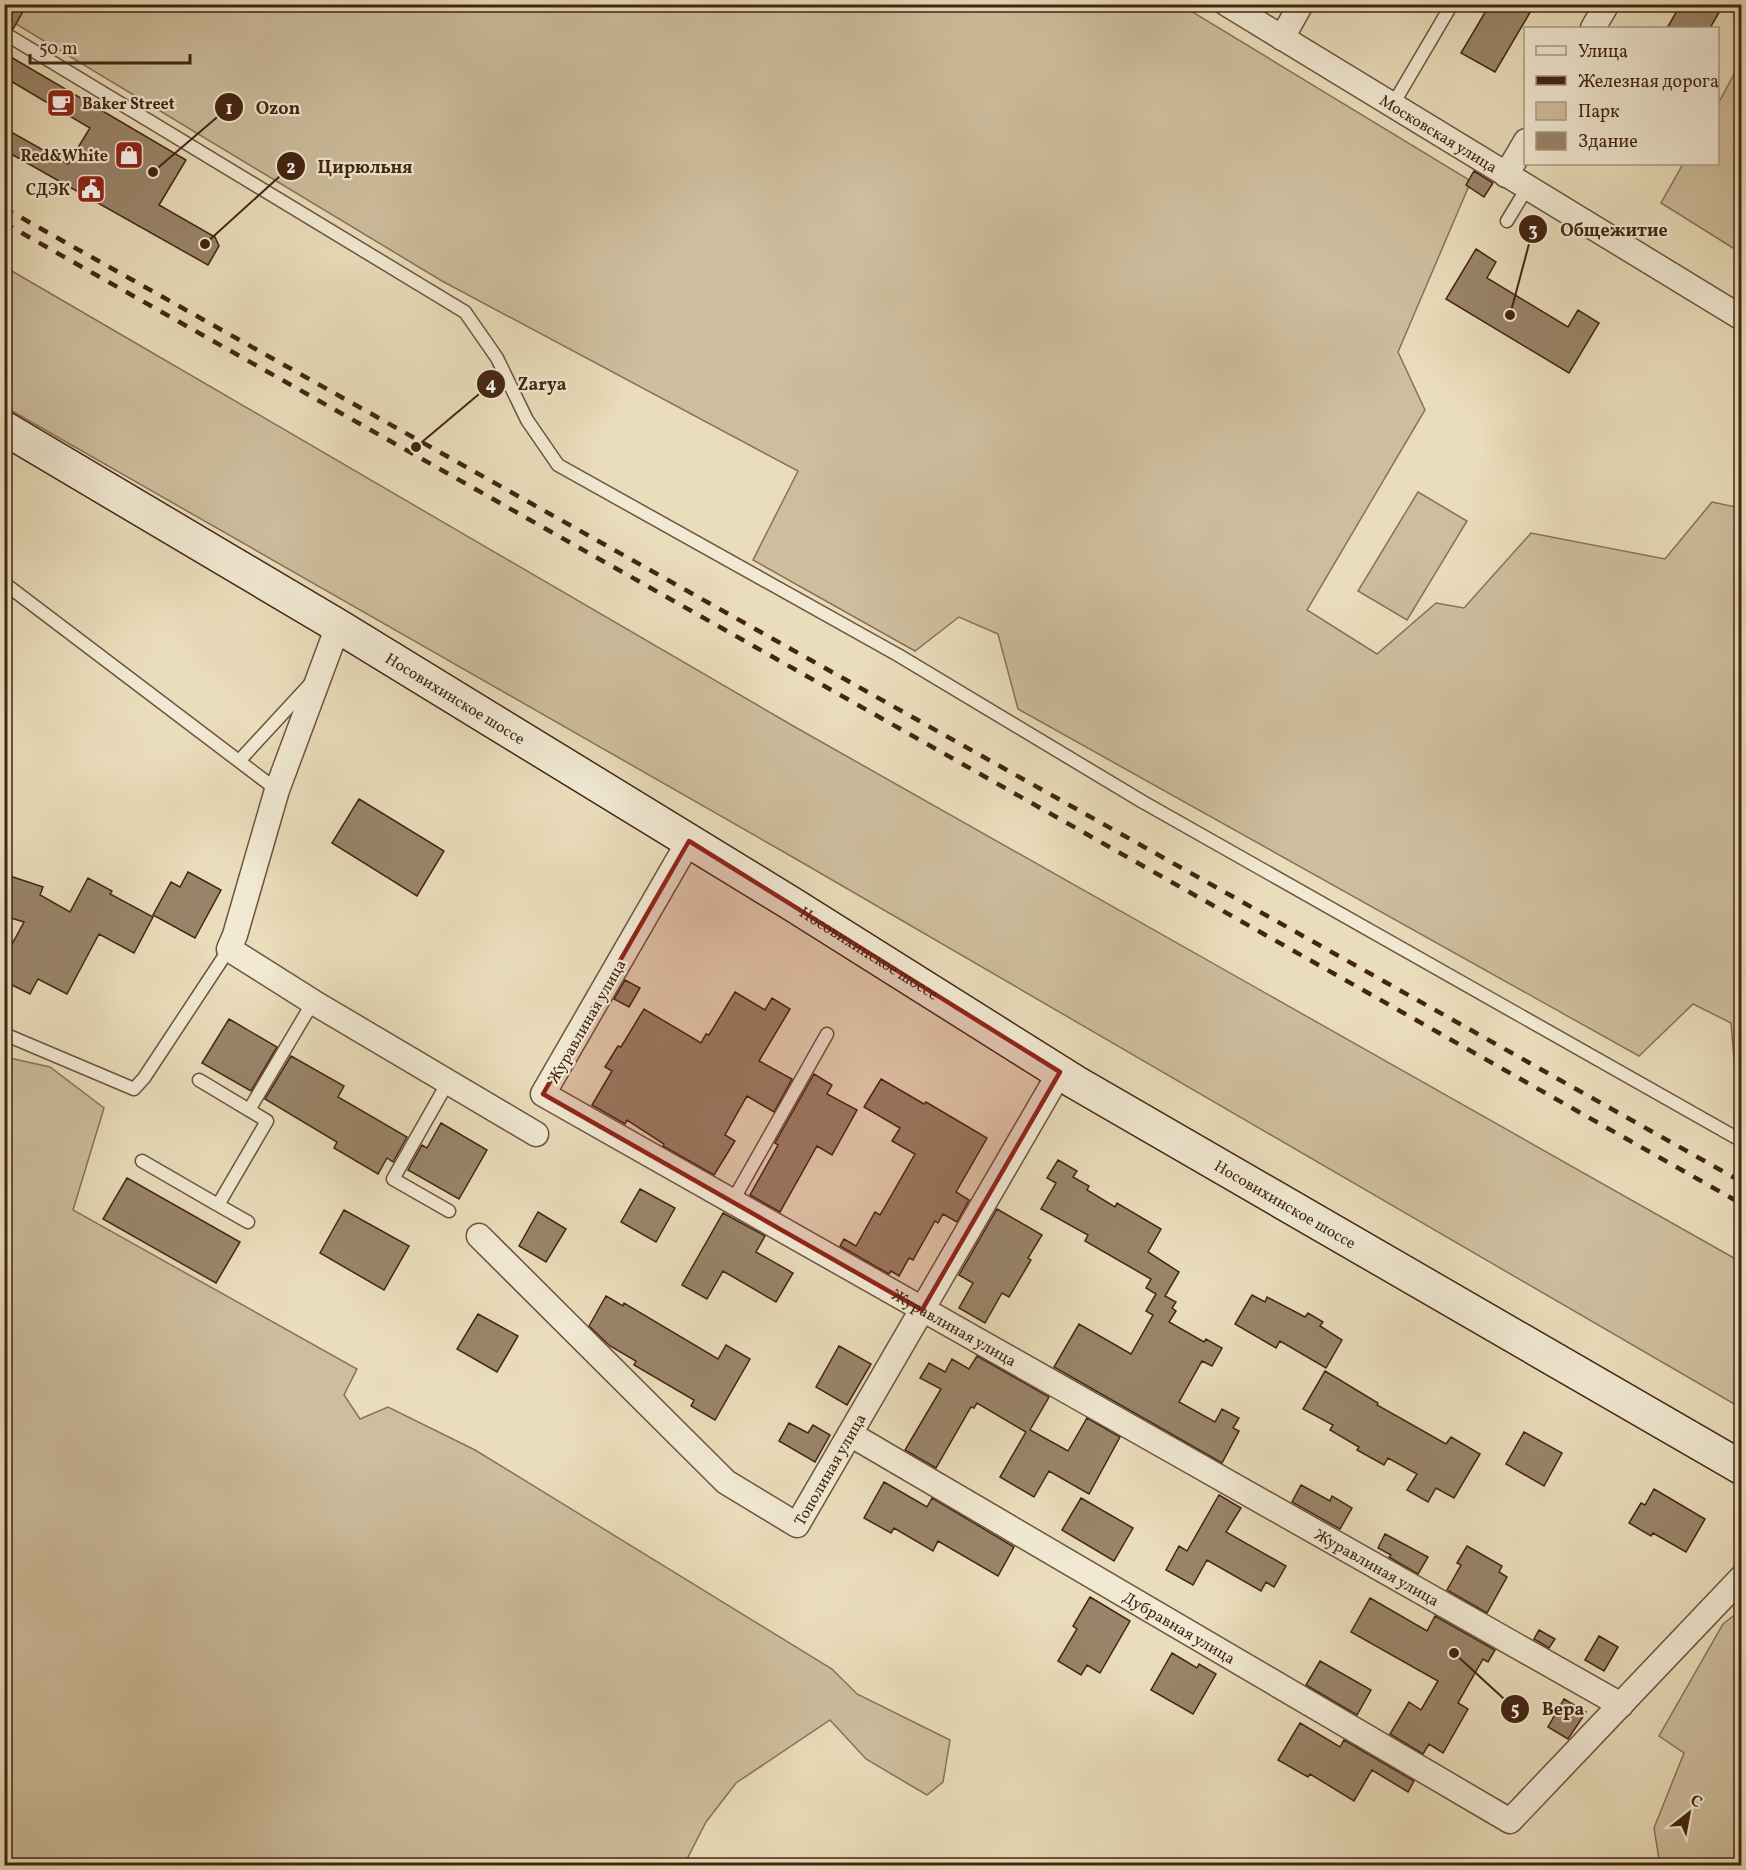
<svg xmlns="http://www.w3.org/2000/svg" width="1746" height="1870" font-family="Vollkorn,serif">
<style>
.green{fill:#cebe9e;stroke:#887258;stroke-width:1.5}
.building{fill:#9a856a;stroke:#432512;stroke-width:1.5}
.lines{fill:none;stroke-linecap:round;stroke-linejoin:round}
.lane-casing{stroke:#6d533c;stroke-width:15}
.street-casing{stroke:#6d533c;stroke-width:27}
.secondary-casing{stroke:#432512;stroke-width:36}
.lane{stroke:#f1e9d3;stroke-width:12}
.street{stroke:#f1e9d3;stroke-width:24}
.secondary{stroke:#f1e9d3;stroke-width:33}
.rail{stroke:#432512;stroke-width:4.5;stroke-dasharray:10 10;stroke-linecap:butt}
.marked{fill:#8f2418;fill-opacity:0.2;stroke:#8f2418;stroke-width:4.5;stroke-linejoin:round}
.labels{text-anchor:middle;stroke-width:4.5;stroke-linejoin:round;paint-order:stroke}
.poi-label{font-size:16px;font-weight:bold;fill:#432512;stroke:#f1e9d3;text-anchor:end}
.street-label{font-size:16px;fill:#432512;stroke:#f1e9d3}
.leader{fill:none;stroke:#432512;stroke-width:2}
.callout-dot{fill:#432512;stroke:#f1e9d3;stroke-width:2}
.mark-label{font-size:18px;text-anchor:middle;font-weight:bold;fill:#fff}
.callout-label{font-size:18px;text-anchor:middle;font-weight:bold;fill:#432512;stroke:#f1e9d3;stroke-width:4.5;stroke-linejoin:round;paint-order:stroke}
</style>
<rect width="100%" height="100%" fill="#eaddbb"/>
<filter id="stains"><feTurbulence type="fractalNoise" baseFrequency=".00333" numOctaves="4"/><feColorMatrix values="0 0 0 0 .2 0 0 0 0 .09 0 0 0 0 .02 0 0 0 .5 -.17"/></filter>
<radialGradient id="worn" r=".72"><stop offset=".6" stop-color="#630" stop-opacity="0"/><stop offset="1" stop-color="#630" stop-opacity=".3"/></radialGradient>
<!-- green -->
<path class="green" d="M27 4 1181 5 1471 181 1398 352 1425 410 1307 610 1377 654 1436 603 1464 608 1531 533 1665 559 1712 502 1741 508V1098L1737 1095 1731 1023 1693 1004 1639 1056 1018 709 998 634 959 617 915 651 753 560 798 471 442 281 16 24Z
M1741 61 1742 253H1741L1661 203 1683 164H1718V104Z
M5 267 795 727 1741 1262V1408L796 859 5 407Z
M1418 492 1467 521 1407 620 1358 591Z
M5 1057 50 1067 104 1108 73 1210 357 1369 344 1395 360 1419 388 1407 475 1450 832 1669 857 1694 950 1740 943 1782 927 1795 866 1759 830 1720 736 1783 706 1822 684 1865H5Z
M1741 1610V1865H1660L1654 1828 1684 1753 1659 1736 1723 1624Z"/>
<!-- building -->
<path class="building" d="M4 4H27L13 29 4 25Z
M1490 4H1535L1495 72 1461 53Z
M1681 4H1724L1710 28H1667Z
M4 53 186 160 159 205 215 237 219 246 208 265 4 150V128L68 164 90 128 4 77Z
M1474 171 1493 183 1484 197 1466 185Z
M1476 249 1496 262 1487 278 1568 327 1578 310 1599 323 1569 373 1446 299Z
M359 799 444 851 417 896 332 843Z
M188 872 221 890 195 938 153 915 171 882 180 887Z
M4 874 43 887 40 895 70 912 88 878 112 891 110 894 153 917 134 953 99 934 67 994 38 979 30 994 4 981V959L24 922 4 916Z
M625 980 640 988 629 1007 614 999Z
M735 992 765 1010 772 998 790 1009 759 1061 792 1079 774 1112 747 1096 725 1135 735 1141 714 1175 663 1146 664 1144 627 1120 625 1124 592 1105 612 1071 605 1067 618 1046 621 1047 644 1009 701 1043 706 1034 709 1035Z
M229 1019 277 1047 251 1091 202 1063Z
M291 1056 344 1086 338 1097 407 1137 393 1162 387 1158 378 1174 334 1148 337 1142 265 1099Z
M814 1074 832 1085 827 1094 857 1110 832 1155 817 1146 780 1212 750 1195 778 1145 775 1143Z
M881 1079 924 1104 926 1102 987 1138 956 1192 969 1200 957 1222 943 1214 938 1223 935 1221 913 1260 909 1258 899 1276 891 1271 889 1274 840 1246 844 1239 856 1246 875 1212 880 1215 915 1154 892 1141 900 1128 864 1107Z
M441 1123 487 1150 459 1199 408 1170 422 1145 427 1148Z
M1058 1160 1077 1171 1073 1177 1089 1186 1087 1190 1115 1207 1117 1203 1161 1229 1148 1252 1179 1272 1165 1296 1176 1302 1172 1308 1176 1311 1169 1322 1204 1342 1206 1339 1222 1348 1212 1366 1202 1361 1179 1402 1215 1422 1222 1409 1239 1418 1233 1428 1239 1431 1222 1463 1054 1367 1079 1324 1131 1354 1153 1315 1146 1311 1156 1294 1146 1288 1151 1279 1085 1241 1088 1235 1041 1209 1056 1183 1047 1178Z
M127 1178 240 1242 216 1283 103 1219Z
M640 1189 675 1208 656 1242 621 1222Z
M997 1209 1042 1235 1028 1258 1031 1260 1009 1297 1002 1293 985 1323 959 1308 973 1283 959 1275Z
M344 1210 409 1246 384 1290 320 1253Z
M538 1212 566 1229 546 1262 519 1246Z
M723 1213 765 1236 756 1252 793 1273 776 1302 723 1271 707 1299 682 1285Z
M1252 1295 1265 1302 1267 1297 1305 1317 1308 1313 1323 1322 1320 1326 1342 1340 1326 1368 1280 1341 1276 1348 1235 1324Z
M606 1296 623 1306 624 1303 718 1359 726 1345 750 1359 715 1420 691 1406 694 1400 634 1365 636 1361 610 1346 589 1326Z
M478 1314 518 1336 497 1372 457 1349Z
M839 1346 871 1364 847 1405 816 1387Z
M977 1356 1049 1397 1030 1430 1068 1451 1087 1418 1120 1437 1089 1494 1049 1471 1034 1497 1000 1477 1026 1432 977 1403 974 1408 971 1407 936 1468 905 1450 941 1389 920 1378 929 1363 945 1372 952 1359 969 1369Z
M1325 1371 1378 1403 1377 1405 1446 1444 1451 1437 1480 1454 1454 1498 1436 1488 1428 1502 1407 1490 1417 1474 1388 1458 1384 1465 1357 1450 1359 1447 1330 1430 1333 1425 1303 1409Z
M789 1423 808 1433 813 1425 830 1435 815 1462 779 1441Z
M1524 1432 1562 1453 1544 1486 1506 1464Z
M884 1482 927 1507 932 1498 1014 1547 998 1576 938 1541 933 1551 894 1528 891 1533 864 1518Z
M1301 1485 1330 1501 1332 1496 1352 1508 1340 1529 1292 1502Z
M1654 1489 1705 1519 1686 1552 1653 1533 1651 1536 1629 1523 1641 1503 1645 1505Z
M1219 1495 1241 1508 1226 1532 1286 1566 1274 1587 1266 1582 1261 1591 1207 1560 1193 1585 1166 1570 1179 1546 1187 1551Z
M1081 1498 1133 1528 1114 1561 1062 1530Z
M1385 1534 1428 1557 1418 1574 1389 1557 1391 1555 1378 1548Z
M1467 1546 1502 1566 1499 1572 1507 1577 1487 1613 1447 1590 1461 1565 1457 1563Z
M1090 1597 1130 1621 1100 1673 1087 1665 1081 1675 1058 1661 1077 1629 1073 1626Z
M1370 1598 1427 1631 1435 1616 1495 1650 1488 1662 1483 1659 1458 1703 1468 1709 1443 1753 1429 1744 1423 1754 1390 1734 1409 1702 1421 1710 1438 1681 1351 1632Z
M1539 1630 1555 1639 1549 1648 1534 1639Z
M1599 1636 1618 1647 1604 1671 1585 1660Z
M1172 1653 1197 1668 1199 1664 1216 1674 1193 1714 1151 1690Z
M1320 1661 1371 1690 1357 1715 1306 1685Z
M1564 1699 1586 1712 1568 1739 1548 1727Z
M1300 1723 1340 1747 1344 1740 1414 1781 1408 1792 1372 1770 1354 1801 1310 1774 1308 1777 1278 1760Z"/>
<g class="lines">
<!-- lane casing -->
<g class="lane-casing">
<path id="lane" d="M4 33 465 312 497 358 527 420 558 465 898 655 1143 802 1742 1141
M1392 106 1452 4
M1507 221 1527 188
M4 583 277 790
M239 761 311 683
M4 1034 134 1089 144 1078 229 949
M199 1080 249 1110
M448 1082 393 1179 449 1211
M142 1161 218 1205 267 1121 249 1110 313 1002
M732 1202 827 1034
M218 1205 248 1222"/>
</g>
<!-- street casing -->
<g class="street-casing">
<g id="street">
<path id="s1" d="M1227 4 1742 318"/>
<path d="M1593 28 1607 4"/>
<path d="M1282 38 1301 4"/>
<path d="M1506 175 1526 141"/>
<path d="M338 626 277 790 235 935 229 949 313 1002 536 1134"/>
<path id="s2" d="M689 841 543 1094 1621 1705"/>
<path id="s3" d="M479 1236 726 1482 797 1525 1060 1072"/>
<path id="s4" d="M850 1434 1510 1821 1742 1577"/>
</g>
</g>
<!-- secondary casing -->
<g class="secondary-casing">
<g id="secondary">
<path id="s5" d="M4 428 338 626 792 904 1075 1082 1742 1468"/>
</g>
</g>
<!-- lane -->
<use href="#lane" class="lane"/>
<!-- street -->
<use href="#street" class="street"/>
<!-- secondary -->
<use href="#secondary" class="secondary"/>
<!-- rail -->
<path class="rail" d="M4 208 1742 1182
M4 223 1742 1204"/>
</g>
<!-- marked area -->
<path class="marked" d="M689 841 1060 1072 922 1310 543 1094Z"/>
<!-- icons -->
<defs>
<g id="cafe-square" transform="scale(1.5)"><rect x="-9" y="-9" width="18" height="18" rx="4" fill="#8f2418" stroke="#f1e9d3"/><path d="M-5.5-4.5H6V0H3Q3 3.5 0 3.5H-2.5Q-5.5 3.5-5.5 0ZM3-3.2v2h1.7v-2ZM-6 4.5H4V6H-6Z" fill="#fff"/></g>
<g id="shop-square" transform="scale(1.5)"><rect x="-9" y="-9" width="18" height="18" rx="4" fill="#8f2418" stroke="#f1e9d3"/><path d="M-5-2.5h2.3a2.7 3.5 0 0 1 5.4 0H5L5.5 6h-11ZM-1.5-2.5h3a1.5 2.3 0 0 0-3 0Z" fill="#fff"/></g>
<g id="civic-square" transform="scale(1.5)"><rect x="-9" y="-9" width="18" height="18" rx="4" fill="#8f2418" stroke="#f1e9d3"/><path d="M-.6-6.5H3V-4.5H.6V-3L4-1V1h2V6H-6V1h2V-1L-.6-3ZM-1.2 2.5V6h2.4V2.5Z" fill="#fff"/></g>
</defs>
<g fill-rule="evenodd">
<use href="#cafe-square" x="61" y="103"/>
<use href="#shop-square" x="129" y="155"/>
<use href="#civic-square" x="91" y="189"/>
</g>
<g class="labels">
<!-- poi labels -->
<g class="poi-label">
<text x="82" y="109" text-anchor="start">Baker Street</text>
<text x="108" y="161">Red&amp;White</text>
<text x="70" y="195">СДЭК</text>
</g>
<!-- street labels -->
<g class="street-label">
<text dy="6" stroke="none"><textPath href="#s1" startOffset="248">Московская улица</textPath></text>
<text dy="6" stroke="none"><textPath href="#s5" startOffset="526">Носовихинское шоссе</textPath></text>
<text dy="6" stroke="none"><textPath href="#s5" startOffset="1012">Носовихинское шоссе</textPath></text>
<text transform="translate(586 1021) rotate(-60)" y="6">Журавлиная улица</text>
<text dy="6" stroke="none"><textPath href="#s5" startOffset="1498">Носовихинское шоссе</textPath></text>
<text dy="6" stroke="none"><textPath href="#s2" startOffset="765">Журавлиная улица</textPath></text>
<text dy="6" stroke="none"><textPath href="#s3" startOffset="496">Тополиная улица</textPath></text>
<text dy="6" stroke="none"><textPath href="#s2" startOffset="1251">Журавлиная улица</textPath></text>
<text dy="6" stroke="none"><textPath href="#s4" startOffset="382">Дубравная улица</textPath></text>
</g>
</g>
<!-- callouts -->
<path class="leader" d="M153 172L229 107M205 244L291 166M1510 315L1533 229M416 447L491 384M1454 1653L1515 1709"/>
<g class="callout-dot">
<circle cx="153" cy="172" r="6"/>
<circle cx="205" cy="244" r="6"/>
<circle cx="1510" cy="315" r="6"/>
<circle cx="416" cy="447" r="6"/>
<circle cx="1454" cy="1653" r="6"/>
<circle cx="229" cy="107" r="15"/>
<circle cx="291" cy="166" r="15"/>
<circle cx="1533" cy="229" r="15"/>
<circle cx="491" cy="384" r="15"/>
<circle cx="1515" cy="1709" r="15"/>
</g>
<g class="mark-label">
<text x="229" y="114">1</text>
<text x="291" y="173">2</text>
<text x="1533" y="236">3</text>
<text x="491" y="390">4</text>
<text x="1515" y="1715">5</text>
</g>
<g class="callout-label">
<text x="278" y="114">Ozon</text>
<text x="365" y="173">Цирюльня</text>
<text x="1614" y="236">Общежитие</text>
<text x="542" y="390">Zarya</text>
<text x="1563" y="1715">Вера</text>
</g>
<!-- margin -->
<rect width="1746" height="1870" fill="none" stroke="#eaddbb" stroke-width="24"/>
<rect x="6" y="6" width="1734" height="1858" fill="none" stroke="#432512" stroke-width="3"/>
<rect x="12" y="12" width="1722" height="1846" fill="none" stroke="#432512" stroke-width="1.5"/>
<!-- legend -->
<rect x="1524" y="27" width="195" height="138" fill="#f1e9d3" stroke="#ab9b86" stroke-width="1.5"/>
<rect x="1536" y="46" width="30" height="9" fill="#f1e9d3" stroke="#ab9b86" stroke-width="1.5"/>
<text x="1578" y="57" font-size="18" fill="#432512">Улица</text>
<rect x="1536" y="76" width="30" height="9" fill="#432512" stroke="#ab9b86" stroke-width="1.5"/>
<text x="1578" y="87" font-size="18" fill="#432512">Железная дорога</text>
<rect x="1536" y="102" width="30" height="18" fill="#cebe9e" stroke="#ab9b86" stroke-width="1.5"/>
<text x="1578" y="117" font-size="18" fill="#432512">Парк</text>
<rect x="1536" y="132" width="30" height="18" fill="#9a856a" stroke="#ab9b86" stroke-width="1.5"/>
<text x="1578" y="147" font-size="18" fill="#432512">Здание</text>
<!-- north arrow -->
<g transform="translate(1689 1813) rotate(31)" stroke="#f1e9d3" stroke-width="4.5" paint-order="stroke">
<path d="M0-4.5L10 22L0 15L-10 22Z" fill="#432512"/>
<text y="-9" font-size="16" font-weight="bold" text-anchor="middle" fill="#432512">С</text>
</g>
<!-- scale -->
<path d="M30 54v9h160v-9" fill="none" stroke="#432512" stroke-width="3"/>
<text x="39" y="54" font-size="18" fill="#432512" stroke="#f1e9d3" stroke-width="4.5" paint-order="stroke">50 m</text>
<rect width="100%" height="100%" filter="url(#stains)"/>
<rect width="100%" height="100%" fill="url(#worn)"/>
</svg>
